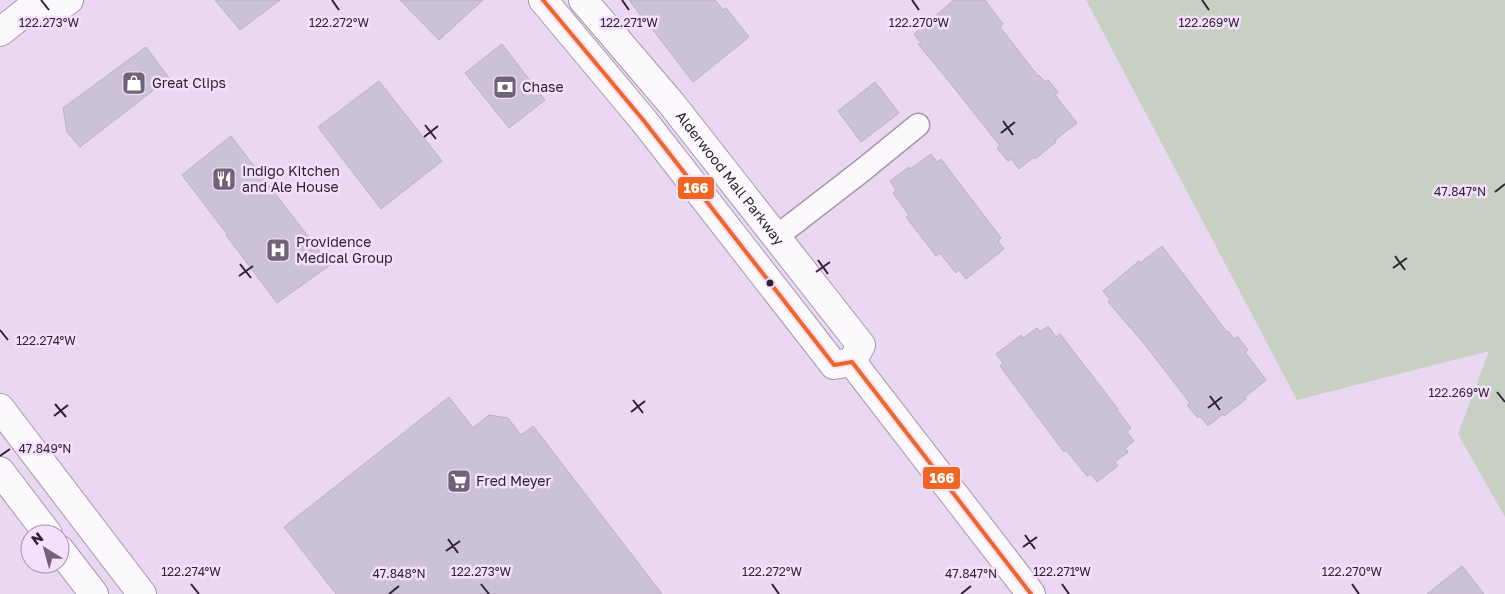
<svg xmlns="http://www.w3.org/2000/svg" width="1505" height="594" font-family="'Golos Text',sans-serif">
<style>
.green{fill:#c7d0c2}
.building{fill:#ccc2d8;stroke:#baafc4}
.lines{fill:none;stroke-linecap:round;stroke-linejoin:round}
.minor-casing{stroke:#a598ab;stroke-width:25}
.secondary-casing{stroke:#a598ab;stroke-width:30}
.motorway-casing{stroke:#a598ab;stroke-width:30}
.minor{stroke:#fcf9fd;stroke-width:22}
.secondary{stroke:#fcf9fd;stroke-width:28}
.motorway{stroke:#fcf9fd;stroke-width:28}
.bus-1-casing{stroke:#f4e0fd;stroke-width:8}
.bus-1{stroke:#f26522;stroke-width:4}
.ticks{fill:none;stroke:#2f2235;stroke-width:2}
.bus-dot{fill:#2f2235;stroke:#f4e0fd;stroke-width:2}
.labels{text-anchor:middle;stroke-width:5;stroke-linejoin:round;paint-order:stroke}
.poi-label{font-size:14px;fill:#2f2235;stroke:#f4e0fd;text-anchor:start}
.street-label{font-size:14px;fill:#2f2235;stroke:#f4e0fd}
.ticks-label{font-size:12px;text-anchor:middle;fill:#2f2235;stroke:#f4e0fd;stroke-width:5;stroke-linejoin:round;paint-order:stroke}
.line-badge{stroke:#f4e0fd;stroke-width:2}
.badge-label{font-size:14px;text-anchor:middle;font-weight:bold;fill:#fff}
</style>
<rect width="100%" height="100%" fill="#ead8f2"/>
<!-- green -->
<path class="green" d="M1086 0H1505V517L1458 434 1489 351 1297 400Z"/>
<!-- building -->
<path class="building" d="M215 0H280L240 30Z
M400 0H483L439 40Z
M629 0H715L723 10 726 8 749 37 693 82 650 26 649 27Z
M954 0H985L1003 24 1000 27 1038 76 1039 75 1045 82 1048 80 1058 92 1055 95 1077 123 1055 140 1056 142 1035 159 1034 157 1019 169 1011 159 1008 161 997 148 1000 146 952 85 918 44 921 43 914 34Z
M502 44 545 100 509 128 465 73Z
M146 47 169 78 80 147 67 132 63 108Z
M379 81 442 161 381 209 318 127Z
M875 82 899 113 861 142 838 111Z
M231 136 330 265 277 303 226 235 227 234 182 175Z
M931 154 937 162 941 159 1001 238 998 241 1004 249 966 279 959 270 956 273 940 253 936 256 906 217 909 215 893 193 896 190 890 181 909 167 910 169Z
M1162 246 1227 332 1228 331 1234 339 1238 337 1248 350 1245 352 1266 380 1245 397 1246 399 1224 416 1223 414 1208 426 1200 416 1198 418 1187 405 1190 403 1142 341 1108 302 1110 300 1103 291 1139 261 1140 263Z
M1048 326 1056 337 1060 334 1118 409 1117 410 1131 428 1127 432 1134 441 1125 448 1128 452 1115 462 1118 466 1097 482 1091 474 1087 476 1066 450 1064 452 1000 366 1003 363 996 354 1021 335 1023 338 1037 328 1040 332Z
M449 397 473 428 489 415 508 418 521 435 533 426 662 594H336L284 527Z
M1462 566 1484 594H1427Z"/>
<g class="lines">
<!-- minor casing -->
<g class="minor-casing">
<path id="minor" d="M776 237 859 173 918 125"/>
</g>
<!-- secondary casing -->
<g class="secondary-casing">
<g id="secondary">
<path d="M543 0 644 121 834 365 852 362"/>
<path id="s1" d="M583 0 671 103 861 345 852 362"/>
<path d="M33 6 53 11 69 0"/>
<path d="M0 32 33 6"/>
<path d="M852 362 1031 594"/>
</g>
</g>
<!-- motorway casing -->
<g class="motorway-casing">
<path id="motorway" d="M0 408 142 594
M0 471 48 534
M60 550 94 594"/>
</g>
<!-- minor -->
<use href="#minor" class="minor"/>
<!-- secondary -->
<use href="#secondary" class="secondary"/>
<!-- motorway -->
<use href="#motorway" class="motorway"/>
<!-- bus-1 casing -->
<g class="bus-1-casing">
<path id="bus-1" d="M543 0 644 121 834 365 852 362
M852 362 1031 594"/>
</g>
<!-- bus-1 -->
<use href="#bus-1" class="bus-1"/>
</g>
<!-- ticks -->
<path class="ticks" d="M41 0 49 10M332 0 339 10M622 0 629 10M912 0 919 10M1202 0 1209 10M1003 121 1013 135M425 125 436 139M1001 133 1015 122M424 137 438 126M1495 192 1505 184M1395 256 1405 270M818 260 828 274M240 264 251 278M1393 268 1407 258M816 272 830 262M239 276 253 266M0 330 8 340M1497 392 1505 402M1210 396 1220 410M633 400 643 413M55 404 66 417M1208 408 1222 397M631 412 645 401M54 416 68 405M0 456 10 449M1025 535 1035 549M448 539 458 553M1023 547 1037 537M446 551 460 541M191 584 199 594M481 584 489 594M772 584 779 594M1062 584 1069 594M1352 584 1359 594M389 594 399 586M961 594 971 586"/>
<!-- icons -->
<defs>
<g id="shop-square" transform="scale(1.25)"><rect x="-9" y="-9" width="18" height="18" rx="4" fill="#706277" stroke="#f4e0fd"/><path d="M-5-2.5h2.3a2.7 3.5 0 0 1 5.4 0H5L5.5 6h-11ZM-1.5-2.5h3a1.5 2.3 0 0 0-3 0Z" fill="#fff"/></g>
<g id="bank-square" transform="scale(1.25)"><rect x="-9" y="-9" width="18" height="18" rx="4" fill="#706277" stroke="#f4e0fd"/><path d="M-6-4H6V4H-6ZM0-2.3a2.3 2.3 0 1 0 0 4.6a2.3 2.3 0 1 0 0-4.6Z" fill="#fff"/></g>
<g id="restaurant-square" transform="scale(1.25)"><rect x="-9" y="-9" width="18" height="18" rx="4" fill="#706277" stroke="#f4e0fd"/><path d="M-5-6h1v4h1v-4h1v4h1v-4h1v5L-1.5 .5V6h-2V.5L-5-1ZM5-6V6H3V1.5H1.5Q1.5-4 5-6Z" fill="#fff"/></g>
<g id="hospital-square" transform="scale(1.25)"><rect x="-9" y="-9" width="18" height="18" rx="4" fill="#706277" stroke="#f4e0fd"/><path d="M-5-5h3v3.5h4V-5h3V5h-3V1.5h-4V5h-3Z" fill="#fff"/></g>
<g id="supermarket-square" transform="scale(1.25)"><rect x="-9" y="-9" width="18" height="18" rx="4" fill="#706277" stroke="#f4e0fd"/><path d="M-6-5.5h2.5l.6 2H6L4.5 2H-2.5L-4.4-4H-6ZM-1.5 3.2a1.3 1.3 0 1 0 .1 0ZM3 3.2a1.3 1.3 0 1 0 .1 0Z" fill="#fff"/></g>
</defs>
<g fill-rule="evenodd">
<use href="#shop-square" x="134" y="83"/>
<use href="#bank-square" x="505" y="87"/>
<use href="#restaurant-square" x="224" y="179"/>
<use href="#hospital-square" x="278" y="250"/>
<use href="#supermarket-square" x="459" y="481"/>
</g>
<!-- markers -->
<circle class="bus-dot" cx="770" cy="283" r="4.5"/>
<g class="labels">
<!-- poi labels -->
<g class="poi-label">
<text x="152" y="88">Great Clips</text>
<text x="522" y="92">Chase</text>
<text x="242" y="176">Indigo Kitchen<tspan x="242" dy="16">and Ale House</tspan></text>
<text x="296" y="247">Providence<tspan x="296" dy="16">Medical Group</tspan></text>
<text x="476" y="486">Fred Meyer</text>
</g>
<!-- street labels -->
<g class="street-label">
<text dy="5" stroke="none"><textPath href="#s1" startOffset="231">Alderwood Mall Parkway</textPath></text>
</g>
</g>
<g class="ticks-label">
<text x="49" y="27">122.273°W</text>
<text x="339" y="27">122.272°W</text>
<text x="629" y="27">122.271°W</text>
<text x="919" y="27">122.270°W</text>
<text x="1209" y="27">122.269°W</text>
<text x="1460" y="196">47.847°N</text>
<text x="46" y="345">122.274°W</text>
<text x="1459" y="397">122.269°W</text>
<text x="45" y="453">47.849°N</text>
<text x="191" y="576">122.274°W</text>
<text x="481" y="576">122.273°W</text>
<text x="772" y="576">122.272°W</text>
<text x="1062" y="576">122.271°W</text>
<text x="1352" y="576">122.270°W</text>
<text x="399" y="578">47.848°N</text>
<text x="971" y="578">47.847°N</text>
</g>
<g class="line-badge">
<rect x="677" y="176" width="38" height="24" rx="5" fill="#f26522"/>
<rect x="922" y="466" width="39" height="24" rx="5" fill="#f26522"/>
</g>
<g class="badge-label">
<text x="696" y="193">166</text>
<text x="942" y="483">166</text>
</g>
<!-- north arrow -->
<g transform="translate(45 549) rotate(323)"><circle r="24" fill="#f4e0fd" stroke="#a594ad"/>
<path d="M0-4L9 19L0 12L-9 19Z" fill="#706277"/>
<text y="-8" font-size="14" font-weight="bold" text-anchor="middle" fill="#2f2235">N</text>
</g>
</svg>
